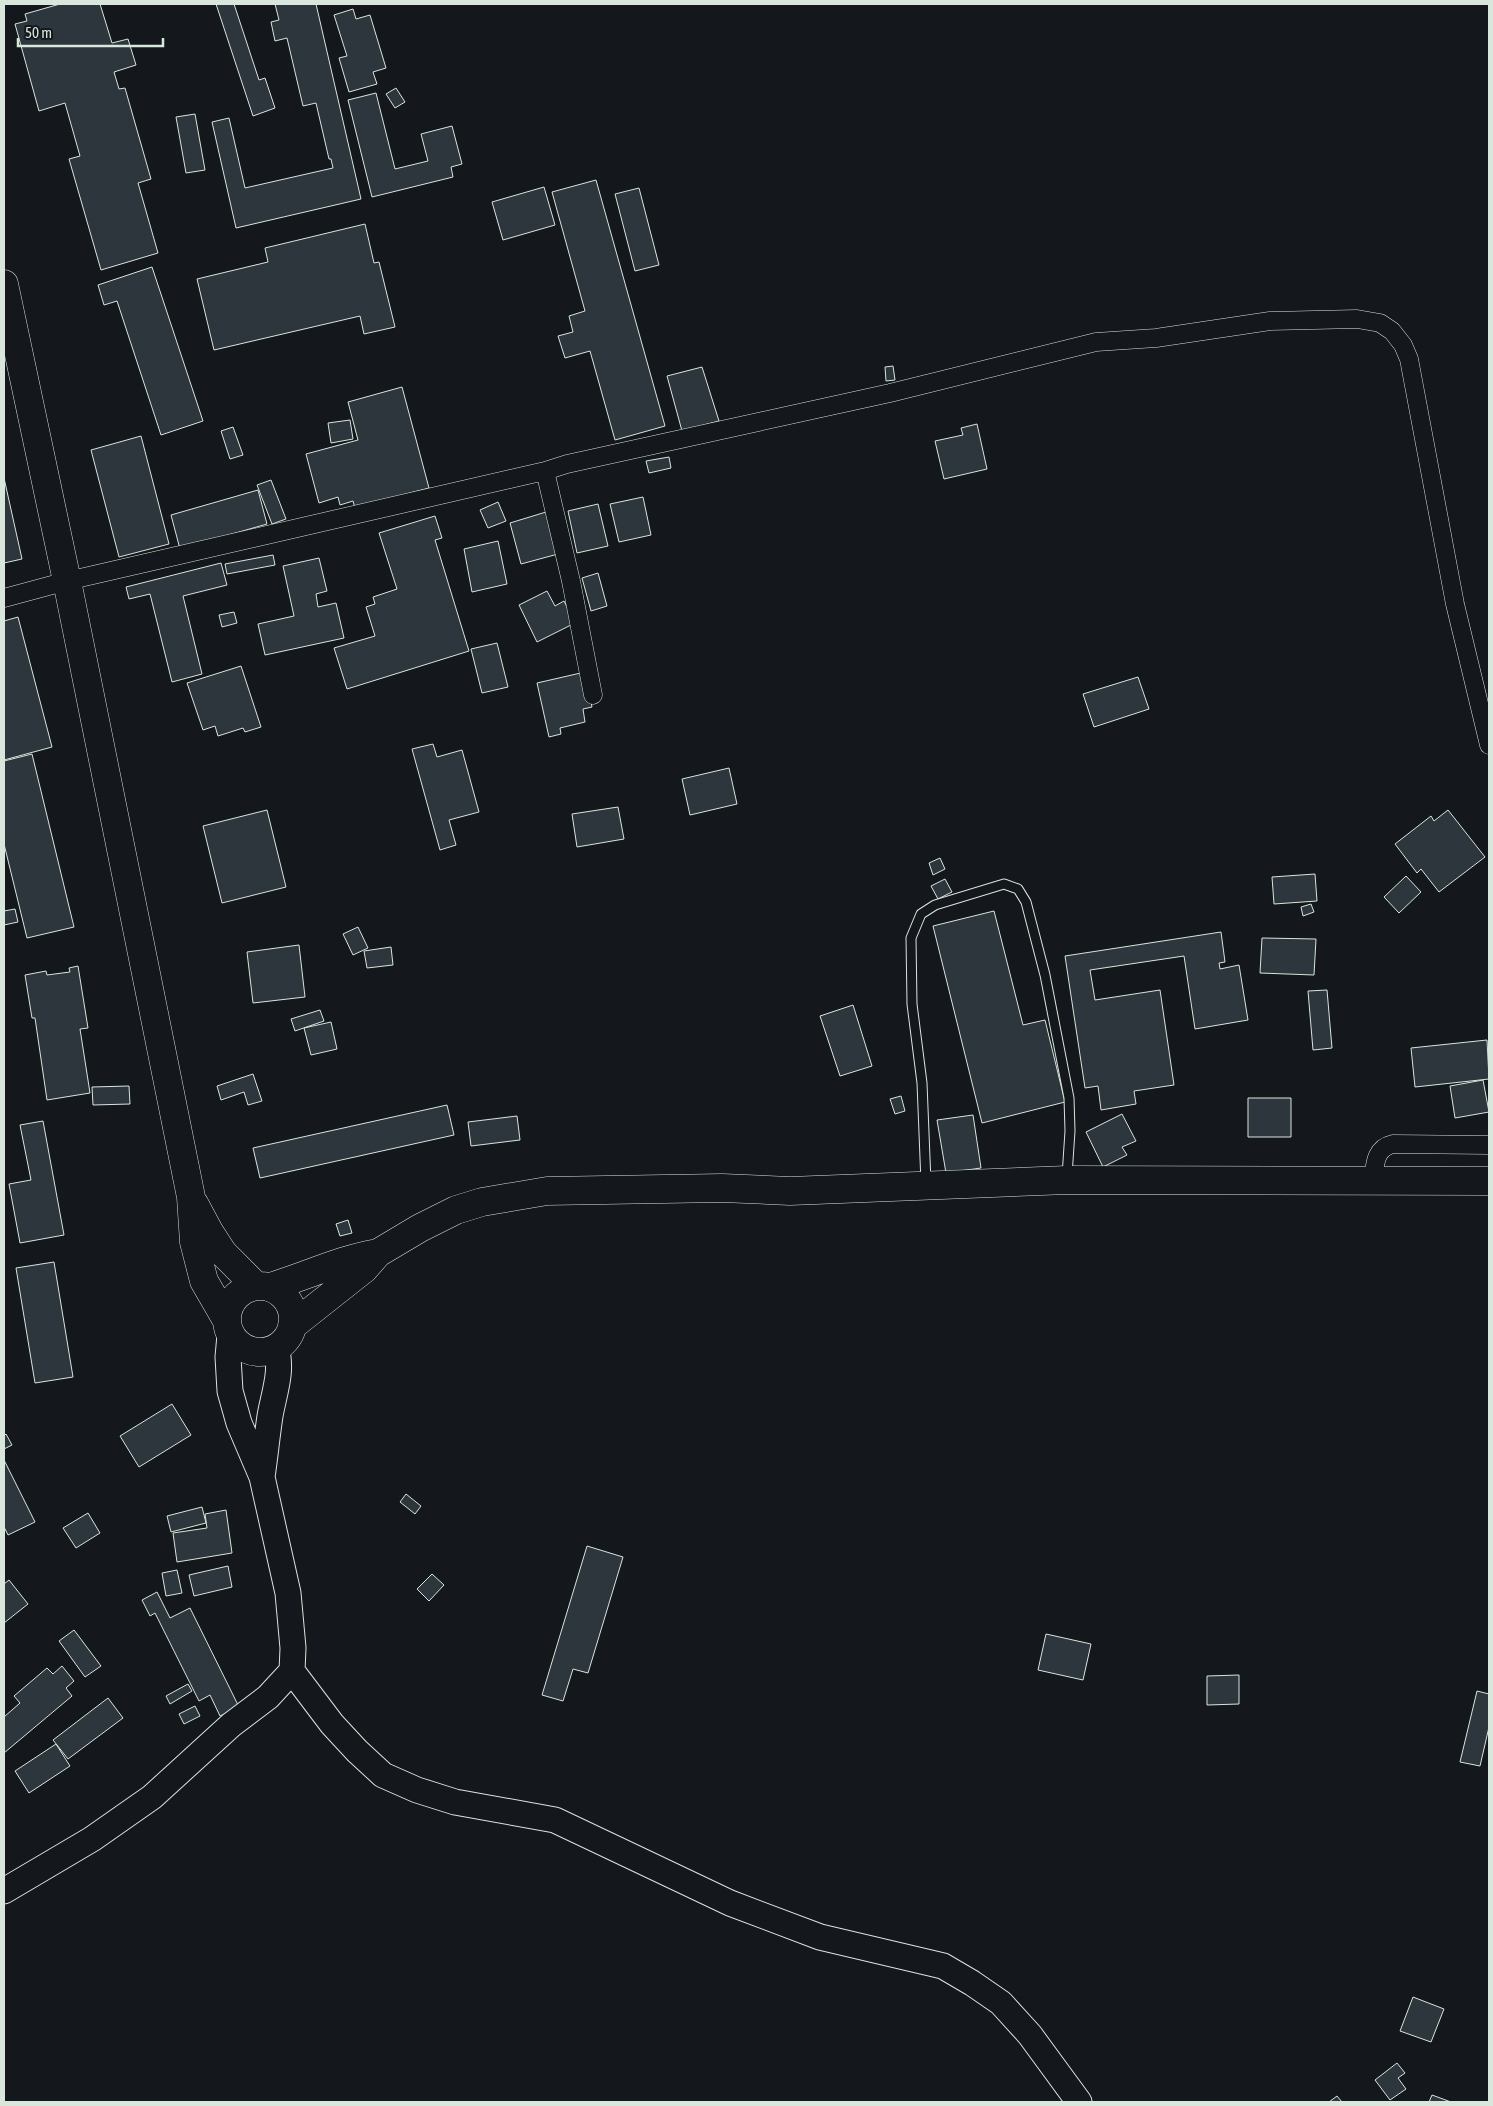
<svg xmlns="http://www.w3.org/2000/svg" width="1493" height="2106" font-family="'Asap Condensed',sans-serif">
<style>
.building{fill:#2c363c;stroke:#d8e6dc}
.lines{fill:none;stroke-linecap:round;stroke-linejoin:round}
.service-casing{stroke:#d8e6dc;stroke-width:11}
.minor-casing{stroke:#d8e6dc;stroke-width:19}
.secondary-casing{stroke:#d8e6dc;stroke-width:27}
.primary-casing{stroke:#d8e6dc;stroke-width:29}
.service{stroke:#14181c;stroke-width:9}
.minor{stroke:#14181c;stroke-width:18}
.secondary{stroke:#14181c;stroke-width:25}
.primary{stroke:#14181c;stroke-width:28}
</style>
<rect width="100%" height="100%" fill="#14181c"/>
<!-- building -->
<path class="building" d="M60 4H100L112 43 128 39 136 65 114 72 119 89 125 88 151 179 138 183 158 253 101 270 69 159 80 156 65 103 39 111 15 24 27 21 25 14Z
M216 4H234L259 80 265 78 275 108 253 116Z
M275 4H316L361 199 236 228 212 122 229 118 245 188 333 168 331 159H329L316 103 303 106 287 38 275 41 271 22 279 20Z
M353 9 356 19 370 15 386 68 373 72 377 84 349 92 339 58 347 56 334 15Z
M396 88 405 102 395 108 386 94Z
M376 93 395 169 428 161 421 134 452 126 462 164 451 167 453 177 372 197 348 100Z
M195 114 205 170 186 173 176 117Z
M596 180 665 426 615 440 590 351 565 358 558 336 573 332 569 316 585 311 552 192Z
M544 187 555 225 503 240 492 202Z
M639 188 659 265 635 271 615 194Z
M365 224 374 263 379 262 395 327 364 334 360 316 214 350 197 279 268 262 265 248Z
M152 267 203 421 161 435 117 301 104 305 98 285Z
M893 366 895 380 886 381 885 367Z
M702 367 719 421 682 431 667 376Z
M402 387 429 488 355 508 353 501 340 505 338 497 319 503 306 454 358 440 348 402Z
M350 420 353 439 331 443 328 423Z
M977 424 987 469 944 479 935 441 963 435 961 428Z
M233 427 243 455 230 459 221 431Z
M141 436 169 544 119 557 91 450Z
M669 457 671 468 649 473 646 461Z
M4 478 22 559 4 563Z
M271 480 286 519 272 524 257 485Z
M258 490 267 524 180 549 171 515Z
M643 497 651 535 619 542 610 504Z
M498 502 506 521 488 528 480 510Z
M598 504 608 546 577 553 568 511Z
M546 512 558 554 521 564 510 523Z
M435 516 442 538 435 540 469 651 347 689 334 648 375 636 366 607 375 604 373 597 397 589 379 533Z
M498 541 507 584 472 592 464 549Z
M273 555 275 565 227 574 225 564Z
M319 558 327 591 316 594 318 607 336 603 344 638 265 655 258 624 294 616 283 566Z
M221 563 227 585 183 596 202 674 172 682 150 594 129 599 126 587Z
M598 573 607 606 591 611 582 578Z
M547 591 555 606 564 601 575 623 537 642 519 605Z
M234 612 237 623 222 627 219 615Z
M18 617 52 747 4 760V621Z
M497 643 508 687 482 693 471 649Z
M241 666 261 727 245 732 243 728 218 736 215 726 203 730 187 683Z
M585 672 592 707 583 709 585 722 560 728 561 734 549 737 537 683Z
M1138 677 1149 709 1094 727 1083 694Z
M433 744 437 757 462 750 479 812 449 820 456 845 440 850 412 749Z
M32 754 74 927 27 938 4 844V761Z
M729 768 737 804 690 815 682 779Z
M618 807 624 839 577 847 572 814Z
M267 810 286 887 222 903 203 826Z
M1448 810 1485 857 1439 892 1421 869 1417 873 1395 844 1431 816 1434 821Z
M940 858 945 869 933 875 929 863Z
M1315 874 1317 901 1274 904 1272 877Z
M1406 876 1421 892 1399 913 1384 897Z
M945 879 952 892 938 899 931 886Z
M1311 904 1314 912 1303 916 1301 907Z
M15 909 18 922 4 925V911Z
M994 911 1023 1025 1045 1020 1065 1102 982 1123 933 926Z
M358 927 368 948 353 955 343 934Z
M1221 932 1225 962 1219 963 1220 969 1239 965 1248 1020 1195 1029 1184 956 1090 970 1095 1000 1160 990 1174 1085 1134 1091 1136 1104 1101 1110 1098 1086 1085 1088 1065 956Z
M1262 938 1316 939 1314 975 1260 973Z
M299 945 305 997 253 1003 247 952Z
M391 947 393 965 367 968 364 951Z
M78 966 88 1028 80 1029 90 1093 47 1100 35 1018H32L25 975 46 971 47 975 70 972 69 968Z
M1327 990 1332 1048 1313 1050 1308 991Z
M853 1005 872 1066 840 1076 820 1016Z
M320 1010 324 1021 295 1031 291 1019Z
M331 1022 337 1049 311 1055 304 1028Z
M1487 1040 1489 1079 1415 1087 1411 1048Z
M253 1074 262 1101 248 1105 244 1092 221 1100 217 1086Z
M1483 1080 1489 1112 1455 1118 1450 1086Z
M129 1086 130 1104 93 1105 92 1087Z
M901 1096 905 1111 895 1114 890 1099Z
M1248 1098H1291V1137H1248Z
M447 1105 454 1135 260 1178 253 1148Z
M1122 1114 1136 1141 1122 1147 1127 1155 1103 1167 1086 1132Z
M973 1115 981 1168 946 1173 937 1120Z
M517 1116 520 1140 471 1146 468 1122Z
M43 1121 64 1235 20 1243 9 1184 31 1180 20 1125Z
M348 1220 352 1233 340 1236 336 1224Z
M54 1262 73 1377 35 1383 16 1268Z
M172 1404 191 1435 139 1467 120 1436Z
M6 1434 12 1445 4 1449V1436Z
M4 1460 35 1522 8 1535 4 1527Z
M406 1494 421 1506 415 1514 400 1502Z
M202 1507 206 1523 171 1532 167 1516Z
M226 1510 232 1553 177 1562 173 1533 207 1528 205 1514Z
M88 1513 100 1533 76 1548 63 1528Z
M587 1546 623 1557 588 1673 573 1669 563 1701 542 1695Z
M228 1566 232 1587 194 1596 189 1575Z
M177 1570 182 1593 166 1596 162 1573Z
M432 1574 444 1585 429 1601 417 1589Z
M9 1580 28 1604 4 1623V1584Z
M157 1592 170 1618 190 1608 239 1707 220 1716 210 1695 199 1701 155 1613 150 1616 142 1600Z
M74 1630 101 1666 85 1677 59 1641Z
M1046 1634 1091 1644 1083 1680 1038 1670Z
M62 1666 74 1681 66 1688 72 1696 4 1753V1717L20 1703 14 1696 47 1668 53 1674Z
M1239 1675V1704L1207 1705V1676Z
M188 1684 192 1691 170 1704 166 1696Z
M1477 1691 1489 1694V1727L1480 1766 1460 1762Z
M108 1698 123 1718 68 1759 53 1740Z
M195 1706 200 1716 184 1724 179 1714Z
M56 1744 70 1766 29 1793 15 1771Z
M1413 1997 1444 2009 1431 2042 1400 2031Z
M1397 2063 1405 2073 1398 2078 1406 2089 1390 2100 1375 2080Z
M1432 2095 1451 2102H1429Z
M1337 2096 1342 2102H1329Z"/>
<g class="lines">
<!-- service casing -->
<g class="service-casing">
<path id="service" d="M926 1183 922 1083 912 1004 911 938 921 914 935 905 1004 884 1018 889 1026 902 1045 975 1069 1098 1070 1131 1067 1176"/>
</g>
<!-- minor casing -->
<g class="minor-casing">
<path id="minor" d="M545 471 571 581 593 695
M4 598 67 581 545 471 567 464 890 393 1096 342 1156 338 1270 321 1357 319 1380 323 1392 331 1403 345 1409 359 1455 604 1489 745
M1373 1180C1375 1164 1375 1148 1393 1144L1489 1145"/>
</g>
<!-- secondary casing -->
<g class="secondary-casing">
<path id="secondary" d="M262 1477C265 1457 267 1436 270 1416 274 1393 283 1371 276 1348
M292 1671 332 1724 357 1751 383 1775 417 1790 455 1802 555 1820 730 1903 820 1937 943 1966 972 1983 1001 2003 1030 2035 1079 2102
M4 1891 92 1839 152 1797 231 1725 268 1697 292 1671 293 1648 288 1593 262 1477 239 1423 230 1391 228 1357 230 1335"/>
</g>
<!-- primary casing -->
<g class="primary-casing">
<path id="primary" d="M4 284 67 581 191 1197 194 1242 204 1281 226 1319
M195 1205 210 1233 223 1253 256 1286
M227 1319a33 33 0 1 1 66 0a33 33 0 1 1-66 0Z
M270 1287C307 1276 341 1259 378 1253
M292 1326 364 1269 378 1253 420 1228 456 1210 482 1202 547 1191 722 1188 790 1191 1067 1180 1489 1181"/>
</g>
<!-- service -->
<use href="#service" class="service"/>
<!-- minor -->
<use href="#minor" class="minor"/>
<!-- secondary -->
<use href="#secondary" class="secondary"/>
<!-- primary -->
<use href="#primary" class="primary"/>
</g>
<!-- border -->
<rect width="1493" height="2106" fill="none" stroke="#d8e6dc" stroke-width="10"/>
<!-- scale -->
<path d="M18 38v8h145v-8" fill="none" stroke="#d8e6dc" stroke-width="2.5"/>
<text x="25" y="38" font-size="15" fill="#d8e6dc" stroke="#14181c" stroke-width="4" paint-order="stroke">50 m</text>
</svg>
